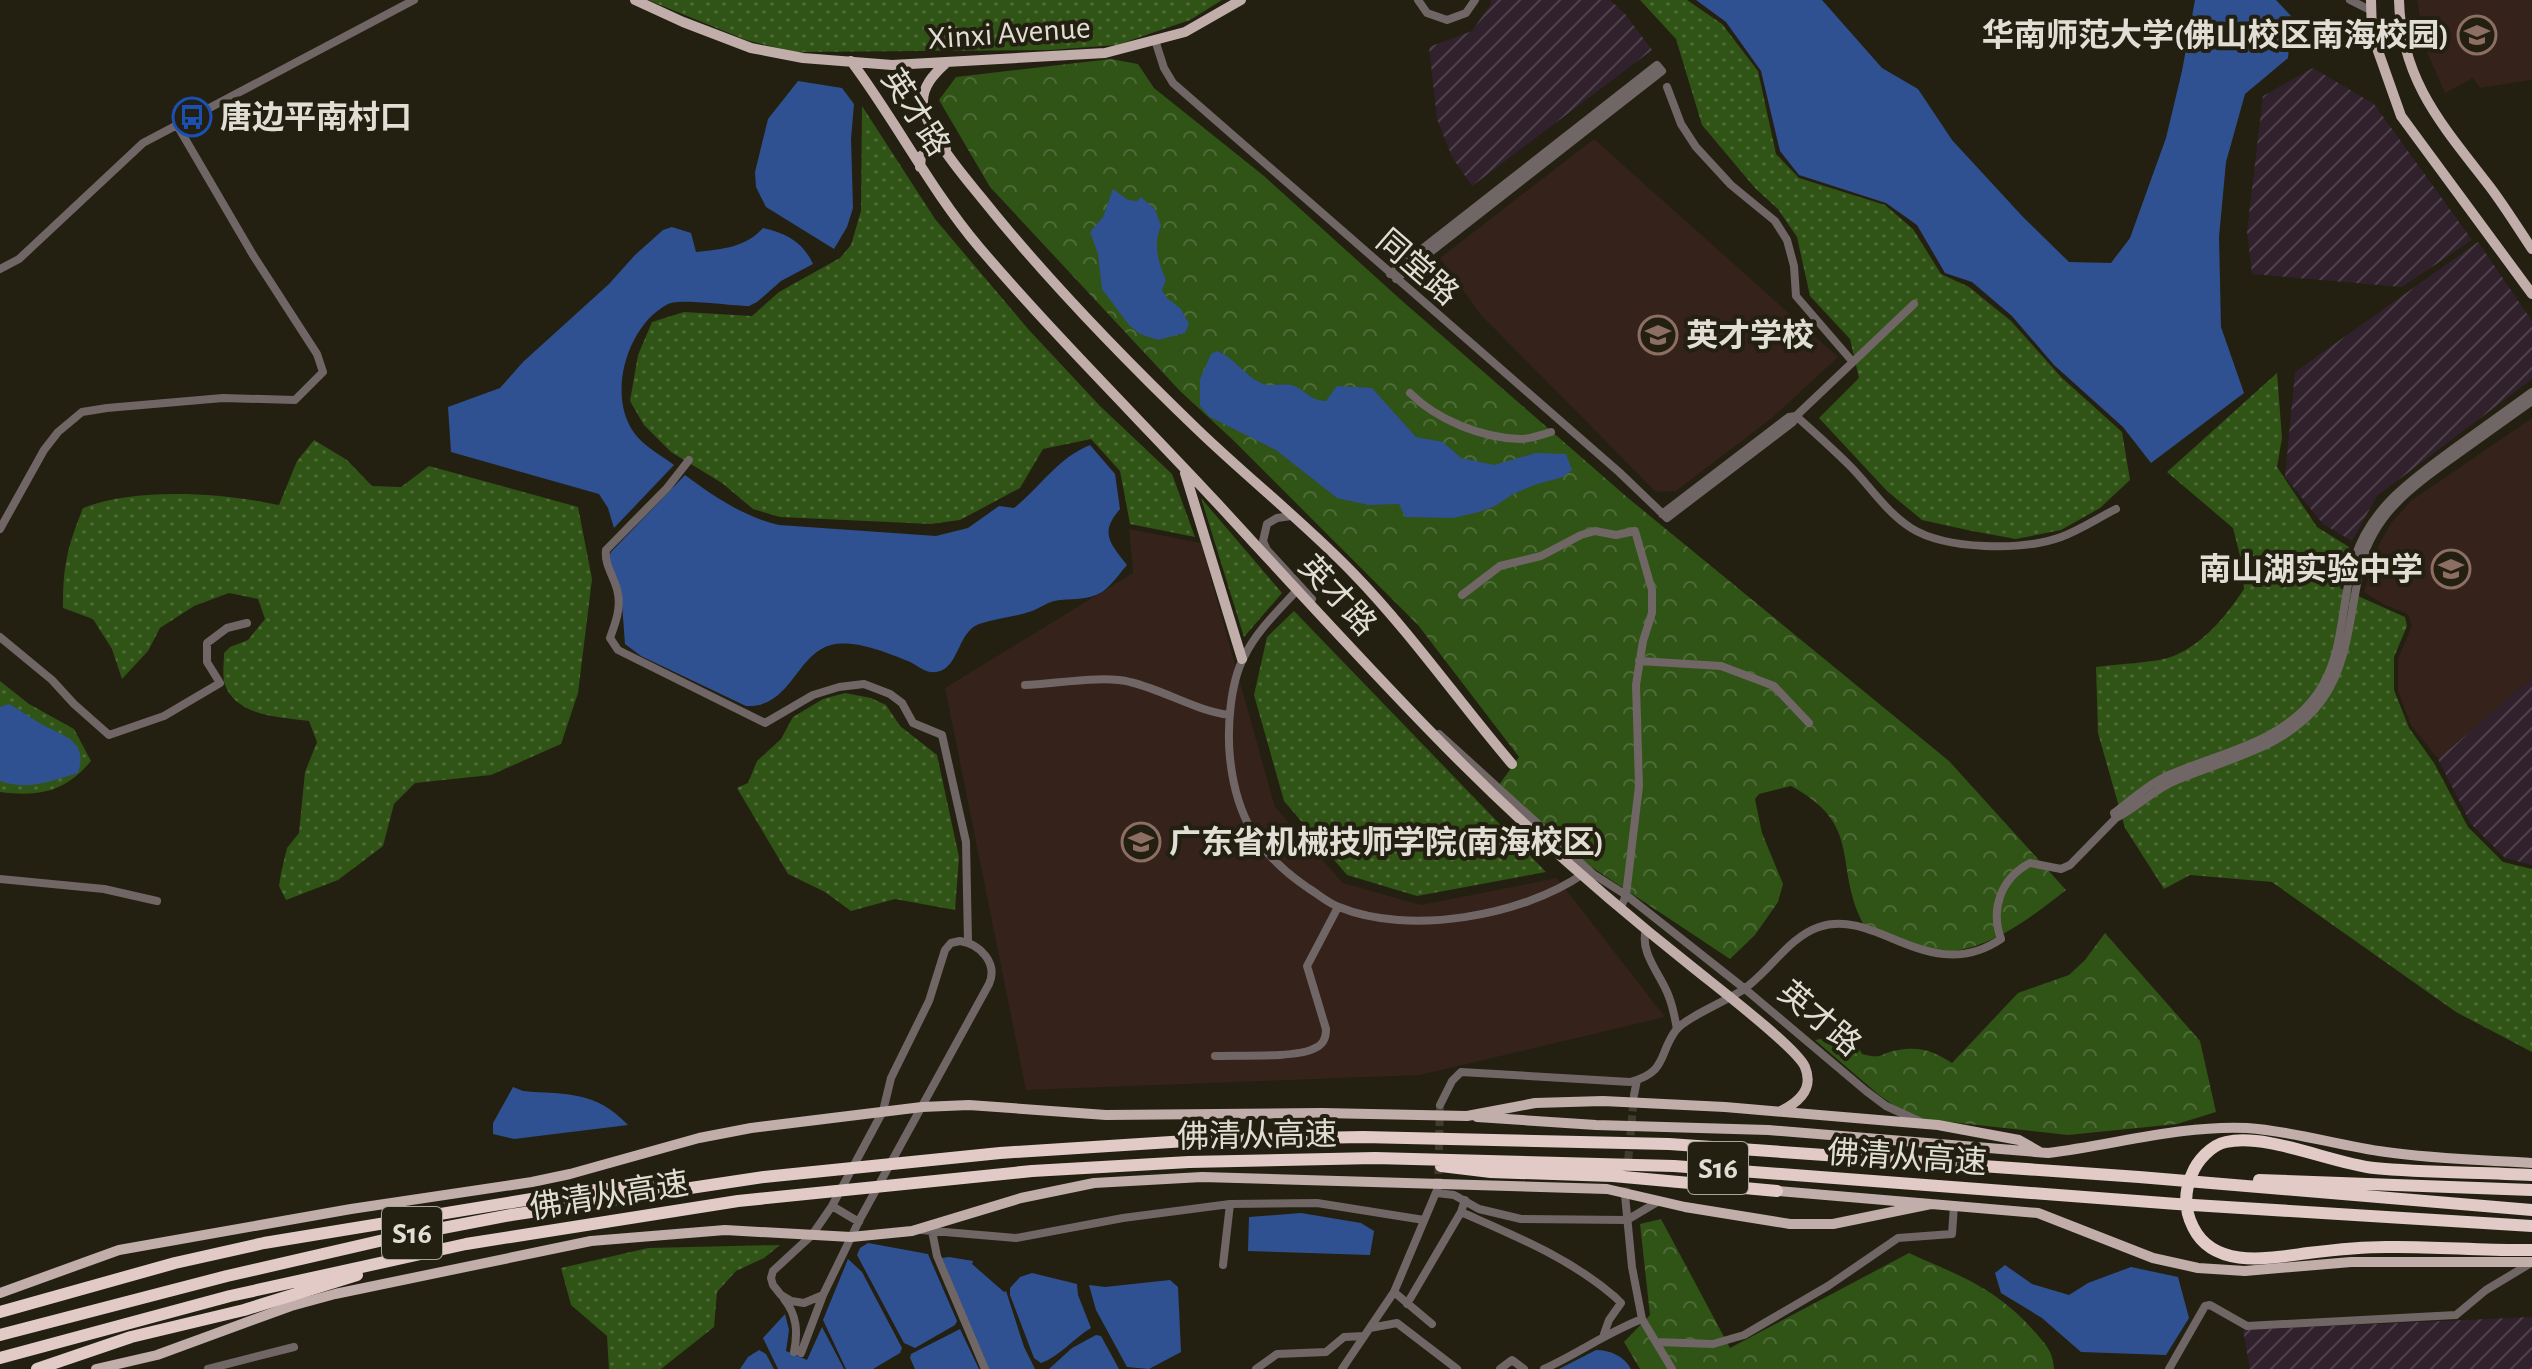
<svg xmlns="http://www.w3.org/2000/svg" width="2532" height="1369" font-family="'Alegreya Sans','Noto Sans SC',sans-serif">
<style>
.industrial{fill:url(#industrial-furrows)}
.education{fill:#34221b}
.grass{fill:url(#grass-dots)}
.forest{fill:url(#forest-crowns)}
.water{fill:#305191}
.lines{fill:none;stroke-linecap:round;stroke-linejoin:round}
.minor-tunnel{stroke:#403d2e;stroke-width:8;stroke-dasharray:8 4;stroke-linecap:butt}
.minor{stroke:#706665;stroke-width:8}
.major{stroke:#c1aeab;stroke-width:10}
.highway{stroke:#e2cac7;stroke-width:12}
.labels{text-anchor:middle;stroke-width:8;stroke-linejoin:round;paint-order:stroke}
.shield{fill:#232011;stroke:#a8a69a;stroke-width:2}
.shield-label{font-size:30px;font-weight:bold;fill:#e1dfd5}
.street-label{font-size:32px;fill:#e1dfd5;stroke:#232011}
.poi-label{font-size:32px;font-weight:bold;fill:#e1dfd5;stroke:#232011;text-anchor:start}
</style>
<defs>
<pattern id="industrial-furrows" width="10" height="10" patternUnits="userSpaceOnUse" patternTransform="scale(2)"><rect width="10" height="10" fill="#30212d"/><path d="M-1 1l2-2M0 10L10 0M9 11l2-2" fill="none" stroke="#4e414b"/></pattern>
<pattern id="grass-dots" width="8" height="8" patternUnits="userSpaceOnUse" patternTransform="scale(2)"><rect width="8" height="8" fill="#305316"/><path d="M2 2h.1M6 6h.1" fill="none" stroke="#4e6b37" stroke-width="1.8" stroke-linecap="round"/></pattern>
<pattern id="forest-crowns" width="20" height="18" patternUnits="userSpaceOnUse" patternTransform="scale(2)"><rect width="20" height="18" fill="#305316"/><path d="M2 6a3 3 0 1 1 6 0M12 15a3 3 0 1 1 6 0" fill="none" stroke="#4e6b37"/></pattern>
</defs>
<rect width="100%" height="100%" fill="#232011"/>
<!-- industrial -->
<path class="industrial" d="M1490 0H1610L1625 14 1652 50 1472 186 1452 157 1437 119 1429 47 1472 31 1491 4Z
M2313 68 2374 104 2472 240 2402 287 2252 274 2247 231 2263 96Z
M2478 242 2532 321V379L2377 496 2352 541 2323 524 2285 477 2295 372Z
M2532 678V865L2505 858 2471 824 2438 759Z
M2532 1317V1369H2250L2243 1330Z"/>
<!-- education -->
<path class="education" d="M2417 0H2532V80L2480 88 2473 78 2445 93 2425 48Z
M1594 139 1838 357 1772 418 1676 491 1656 492 1480 314 1440 258Z
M2532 418V678L2438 759 2411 725 2398 691V659L2412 626 2408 614 2385 605 2364 592 2378 546 2391 523 2412 500Z
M1129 529 1201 543 1275 807 1343 883 1421 905 1557 878 1665 1017 1420 1075 1026 1090 945 688 1133 573Z"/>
<!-- grass -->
<path class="grass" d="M648 0H1222L1190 20 1117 45 1050 50 794 52 746 40Z
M1640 0H1687L1722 24 1758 71 1776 154 1799 178 1885 205 1913 229 1941 274 1969 287 2011 321 2061 377 2122 432 2130 480 2100 508 2061 530 2016 539 1972 531 1922 520 1887 491 1819 418 1859 378 1850 339 1810 296 1797 237 1778 209 1755 188 1702 125 1676 39Z
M862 106 935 219 1029 330 1100 406 1172 474 1195 537 1130 524 1120 471 1091 439 1043 449 1020 488 960 520 931 524 780 517 753 509 722 483 671 452 644 425 630 401 638 355 652 322 684 312 752 316 779 292 840 258 851 245 861 211Z
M2277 373 2282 438 2277 467 2317 527 2349 547 2340 588 2405 617 2407 626 2394 657V690L2409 728 2434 763 2468 827 2503 862 2532 869V1052L2456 1012 2272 882 2190 875 2164 889 2125 828 2098 733 2096 667C2117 664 2153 663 2171 657 2203 645 2226 616 2244 589L2240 556 2233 528 2167 472Z
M314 440 347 460 372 486 401 487 429 466 578 507 592 579 578 693 561 744 491 775 415 783 394 804 383 846 338 880 286 900 279 886 281 873 287 848 299 833 305 772 317 742 309 721C281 717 237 717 225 685 222 677 224 662 224 653L230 647 248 640 265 619 258 599 229 593 194 606 160 628 148 651 122 679 112 649 93 619 63 608C63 565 67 548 83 508 137 487 223 493 279 505L297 461Z
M1201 498 1282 593 1244 637Z
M1294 611 1546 872 1417 896 1347 875 1284 801 1254 695 1267 637Z
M0 681 29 704 74 729 91 761C65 792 39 797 0 792Z
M845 693 871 698 886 705 900 726 937 755 959 857 955 910 895 899 851 911 825 892 788 874 737 788 748 783 757 761 781 739 793 717 823 699Z
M780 1245 764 1258 736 1271 717 1292 714 1327 661 1369H609L607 1336 571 1305 561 1268 648 1248Z"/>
<!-- forest -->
<path class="forest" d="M1111 59 1138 64 1154 88 1264 176 1400 299 1628 498 1949 761 2066 890C2029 919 1978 960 1928 950 1907 946 1884 933 1864 925 1832 865 1865 826 1791 786L1759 794 1755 799 1762 833 1783 884 1778 902 1755 935 1730 959 1590 866 1499 785 1519 757 1418 625 1233 440 1180 391 990 187 939 100 956 77Z
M2105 933 2200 1041 2216 1112 2177 1124 2068 1135 1923 1119 1896 1107 1879 1095 1815 1040 1851 1034 1862 1054C1884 1060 1879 1053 1898 1050 1920 1046 1934 1051 1952 1063L2018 993 2069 975 2085 960Z
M1661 1219 1730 1348 1909 1253C1962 1277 1995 1287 2035 1332 2046 1345 2053 1351 2054 1369H1640L1624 1342 1650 1315 1640 1224Z"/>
<!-- water -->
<path class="water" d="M1696 0H1822L1882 68 1918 89 1952 140 2023 217 2069 262 2111 263 2130 238 2166 138 2182 71 2195 0H2276L2292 17 2288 58 2245 94 2226 162 2219 237 2221 327 2244 393 2151 463 2123 427 2054 365 2012 316 1972 282 1945 273 1917 225 1886 203 1799 175 1780 151 1761 71 1726 22Z
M798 81 842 88 854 104 851 139 853 208 847 227 834 249 766 207 756 187 755 172 768 119Z
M1113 189 1128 200 1137 201 1141 197 1155 209 1161 226C1153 244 1158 262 1166 280L1162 290 1167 298 1181 309 1189 324 1185 333 1158 340 1140 334 1129 325 1102 289 1098 254 1090 232 1103 217Z
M672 227 691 233 696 252C722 249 745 248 763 228 786 233 803 242 813 264L781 281 757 302 749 306C731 306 681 298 668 304 627 325 606 396 635 434 644 446 662 456 674 465L614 528 608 508 599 494 451 452 448 407 500 388 523 362 609 284 635 255 663 230Z
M1217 351C1235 358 1243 374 1259 382 1269 388 1281 383 1291 385 1306 389 1307 400 1326 401L1337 386 1372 388 1416 437 1443 442 1461 458 1494 465 1536 453 1566 454 1572 470 1563 477 1534 485 1513 494 1495 506 1479 512 1453 518 1405 517 1399 504 1368 505 1337 498 1276 450 1210 417 1200 406V379L1211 354Z
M1090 445 1115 474 1120 509C1099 533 1110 543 1127 565 1119 574 1112 585 1102 592 1088 601 1070 598 1054 601 1046 603 1040 608 1032 611 1015 617 996 618 979 624 955 633 960 675 930 672 923 671 915 664 908 661 887 653 855 639 831 645 796 654 791 708 746 706L641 656 625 644 621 590 608 559 611 552 685 475C715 497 742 516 779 525L936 536 968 528 999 506 1014 508C1042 486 1056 459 1090 445Z
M9 704C22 711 33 720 47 727 67 737 88 743 78 773 50 781 29 791 0 781V707Z
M513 1087 523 1091C567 1095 595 1090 628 1125L514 1139 493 1134V1123Z
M1301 1213 1361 1223 1374 1231 1370 1255 1248 1251 1249 1217Z
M868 1243 928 1254 957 1321 955 1325 915 1348 904 1343 857 1255 860 1248Z
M949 1257 973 1261 972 1264 1004 1292 1006 1291 1024 1347 1035 1369H988L942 1258Z
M848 1259 862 1272 902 1348 900 1353 873 1369H846L823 1320Z
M2005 1265 2032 1284 2069 1295 2088 1283 2131 1267 2178 1277 2189 1318 2166 1355 2081 1352 2042 1318 2001 1293 1995 1273Z
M1032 1273 1077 1284 1078 1295 1091 1328C1074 1338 1060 1356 1041 1363L1034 1358 1010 1295V1288L1020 1277Z
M1170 1280 1178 1287 1181 1352 1149 1369 1127 1367 1096 1310 1089 1285 1105 1287Z
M785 1314 789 1330 786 1351 807 1360 822 1327 844 1369H778L763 1338Z
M960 1329 979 1369H915L910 1358 911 1354Z
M1096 1335 1101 1336 1119 1369H1049L1072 1348Z
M759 1350 766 1354 774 1369H740L748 1357Z
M1596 1350C1610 1350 1624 1356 1631 1369H1559Z"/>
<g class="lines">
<!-- minor-tunnel -->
<path class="minor-tunnel" d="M1438 1186 1440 1105
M1625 1195 1634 1096"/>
<!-- minor -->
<path class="minor" d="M1418 0 1427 13 1447 20 1466 13 1475 0
M2350 0 2372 11
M1155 40 1164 68 1173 83 1619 472 1667 518 1793 422 1796 416 1789 417 1662 514
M1667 87 1681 124 1696 147 1731 185 1775 221 1787 240 1794 266 1796 296 1852 361
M0 269 19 259 143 143 414 0
M1390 274 1657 65 1662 71 1396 279
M1914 304 1796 416C1814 432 1833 449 1850 466 1870 486 1886 512 1911 528 1946 550 2023 551 2061 537 2080 530 2098 518 2116 509
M1410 393C1437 420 1482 438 1520 439 1530 439 1541 435 1551 432
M689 460 667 488 606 550C604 566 616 579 618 594 621 609 615 624 610 638L618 650 765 723 813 695 839 687 864 684 890 694 902 703 913 723 942 735 966 842 968 942
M1291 516 1277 518 1267 524 1263 541 1267 550 1312 599
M0 529 44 450 58 432 82 412 107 408 223 398 295 400 323 372 317 354 253 255 177 125
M1300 587C1280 609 1257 630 1244 657 1230 683 1227 729 1230 758 1236 817 1259 855 1308 888 1318 894 1328 903 1339 907 1409 936 1522 916 1583 874
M1462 595 1500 566 1541 556 1581 535 1595 531 1616 535 1635 531 1652 590V613L1643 641 1636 685 1639 786 1626 895 1621 907
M0 637 52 680 74 704 109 735 164 716 220 683 207 662V643L227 628 247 623
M1639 661 1721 666 1774 686 1809 723
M1025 685C1054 684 1104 675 1130 682 1164 690 1194 710 1229 715
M1439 734 1593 874 1626 895 1745 989 1866 1091 1886 1106 1919 1121
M2116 818C2138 807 2154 789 2177 780 2229 758 2288 748 2323 699 2350 660 2350 609 2361 565 2375 511 2415 485 2458 454 2483 436 2507 419 2532 401
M0 879 104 889 157 901
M1646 930C1639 953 1662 976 1669 997 1673 1007 1675 1018 1677 1029
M960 941C981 944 998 964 989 984L860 1219 823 1295 804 1303 791 1301 781 1295 773 1285 771 1278 773 1271 812 1235 832 1206 883 1111 891 1078 929 1001 945 950 951 943Z
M1215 1056C1238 1055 1294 1058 1313 1049 1323 1045 1326 1039 1326 1029L1307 966 1338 907
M1634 1095 1637 1080
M1440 1105 1452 1081 1461 1072 1630 1082C1668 1072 1658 1054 1676 1030 1686 1017 1729 1000 1744 989 1770 971 1789 937 1819 927 1876 907 1930 987 2001 939 1990 909 2001 878 2030 863L2061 869 2070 865 2116 818 2114 813C2132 799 2149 784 2169 775 2221 752 2281 744 2317 694 2345 654 2340 605 2354 560 2370 508 2411 480 2453 449 2479 430 2506 411 2532 392
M1437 1193 1454 1195 1479 1209 1521 1219 1627 1220 1659 1201
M1625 1195 1632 1267 1642 1319 1672 1369
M1465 1200 1461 1212C1515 1236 1570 1258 1615 1297L1621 1303 1609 1320 1604 1334
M832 1206 859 1222
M921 1230 1016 1238 1123 1218 1230 1204 1317 1203 1424 1220
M932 1231 937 1256 985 1369
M1223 1265 1230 1204
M1394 1292 1432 1324
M784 1299C797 1315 798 1332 794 1352
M1407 1304 1461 1212
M1370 1328 1397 1323 1457 1369
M1656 1342 1713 1344 1744 1335 1828 1286 1898 1238 1952 1234 1954 1205
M801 1353 823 1295
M208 1369 294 1347
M1256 1369 1277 1354 1326 1352 1344 1337 1364 1336
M1342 1369 1394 1292 1437 1190
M1500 1369 1512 1360 1524 1369
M1544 1369C1579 1353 1606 1333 1642 1319
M2169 1369 2205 1306 2210 1305 2247 1326 2456 1315 2486 1290 2531 1263"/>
<!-- major -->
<path class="major" d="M635 0 683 22 751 48 803 58 892 65 1105 53 1185 32 1241 0
M2371 0 2372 34 2401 116 2532 294
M2399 0C2401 81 2443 126 2490 187 2505 207 2518 228 2532 249
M851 61C896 121 930 189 979 247 1055 336 1138 418 1217 503 1288 580 1358 657 1431 732 1513 817 1604 897 1696 970 1717 987 1797 1048 1805 1067 1814 1089 1799 1102 1781 1111
M946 63C934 74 922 86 923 104 926 132 962 174 980 196 1047 280 1121 356 1198 430 1249 479 1305 523 1354 574 1411 633 1459 702 1512 764
M920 167 921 156 935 146 946 149
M1185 473 1242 659
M1477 1117 1596 1125 1768 1130 2048 1153C2114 1145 2180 1125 2247 1128 2294 1131 2339 1146 2386 1152 2434 1159 2483 1160 2532 1163
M1777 1191 2038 1213 2153 1258 2198 1268 2245 1271 2351 1262H2532
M0 1293 119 1250 351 1209 532 1182 570 1174 699 1138 751 1128 922 1107 969 1105 1106 1115 1322 1113 1467 1116 1535 1103 1603 1101 1725 1107 1938 1125 2019 1140 2040 1152
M96 1369 157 1355 291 1306 335 1294 591 1241 725 1230 851 1237 912 1231 1021 1198 1094 1183 1202 1177 1607 1189 1685 1207 1790 1224H1833L1931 1204"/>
<!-- highway -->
<path class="highway" d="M1441 1166 1491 1172 1613 1176 1777 1191
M2532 1175C2480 1172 2426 1173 2374 1168 2331 1163 2267 1133 2226 1142 2211 1145 2197 1161 2192 1174 2184 1192 2184 1209 2193 1227 2214 1270 2270 1258 2308 1253 2333 1250 2361 1247 2386 1247 2435 1246 2483 1251 2532 1250
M2259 1180 2532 1190
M0 1312 175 1263 264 1243 574 1192 675 1183
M0 1335 227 1276 401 1236 511 1215 764 1177 1000 1153 1202 1140 1363 1137 1669 1144 2139 1177 2532 1210
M0 1358 230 1296 466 1244 738 1201 1032 1171 1189 1162 1375 1158 1674 1166 2177 1204 2532 1226
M37 1369 131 1337 244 1310 357 1275"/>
</g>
<!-- icons -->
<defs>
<g id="university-ring" transform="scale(2)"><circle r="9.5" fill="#232011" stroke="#8d6e63" stroke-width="1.5"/><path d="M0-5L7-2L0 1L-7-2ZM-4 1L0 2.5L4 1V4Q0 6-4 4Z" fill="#8d6e63"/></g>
<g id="bus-ring" transform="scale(2)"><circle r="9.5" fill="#232011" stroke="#1a4fb4" stroke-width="1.5"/><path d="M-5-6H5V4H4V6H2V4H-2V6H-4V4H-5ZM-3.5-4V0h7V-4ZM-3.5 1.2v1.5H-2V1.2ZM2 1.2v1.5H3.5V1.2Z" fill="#1a4fb4"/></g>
<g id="school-ring" transform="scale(2)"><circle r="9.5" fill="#232011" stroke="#8d6e63" stroke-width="1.5"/><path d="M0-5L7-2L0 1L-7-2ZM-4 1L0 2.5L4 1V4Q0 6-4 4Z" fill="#8d6e63"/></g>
</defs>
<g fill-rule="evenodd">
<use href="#university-ring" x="2477" y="35"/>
<use href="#bus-ring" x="192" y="117"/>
<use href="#school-ring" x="1658" y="335"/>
<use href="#school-ring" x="2451" y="569"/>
<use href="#university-ring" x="1141" y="842"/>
</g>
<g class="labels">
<!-- shield labels -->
<g class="shield">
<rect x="1688" y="1142" width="60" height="52" rx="6"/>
<rect x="382" y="1207" width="60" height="52" rx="6"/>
</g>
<g class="shield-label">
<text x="1718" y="1178">S16</text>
<text x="412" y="1243">S16</text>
</g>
<!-- street labels -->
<g class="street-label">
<text transform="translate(1009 32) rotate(-4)" y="11">Xinxi Avenue</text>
<text transform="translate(916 112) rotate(57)" y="11">英才路</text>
<text transform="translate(1418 267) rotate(41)" y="11">同堂路</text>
<text transform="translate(1338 595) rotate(47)" y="11">英才路</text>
<text transform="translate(1820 1018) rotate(40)" y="11">英才路</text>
<text transform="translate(1257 1135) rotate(-1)" y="11">佛清从高速</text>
<text transform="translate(1907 1157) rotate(4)" y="11">佛清从高速</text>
<text transform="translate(609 1195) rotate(-9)" y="11">佛清从高速</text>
</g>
<!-- poi labels -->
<g class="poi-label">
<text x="2449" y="46" text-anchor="end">华南师范大学(佛山校区南海校园)</text>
<text x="220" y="128">唐边平南村口</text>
<text x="1686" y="346">英才学校</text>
<text x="2423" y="580" text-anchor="end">南山湖实验中学</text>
<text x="1169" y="853">广东省机械技师学院(南海校区)</text>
</g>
</g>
</svg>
